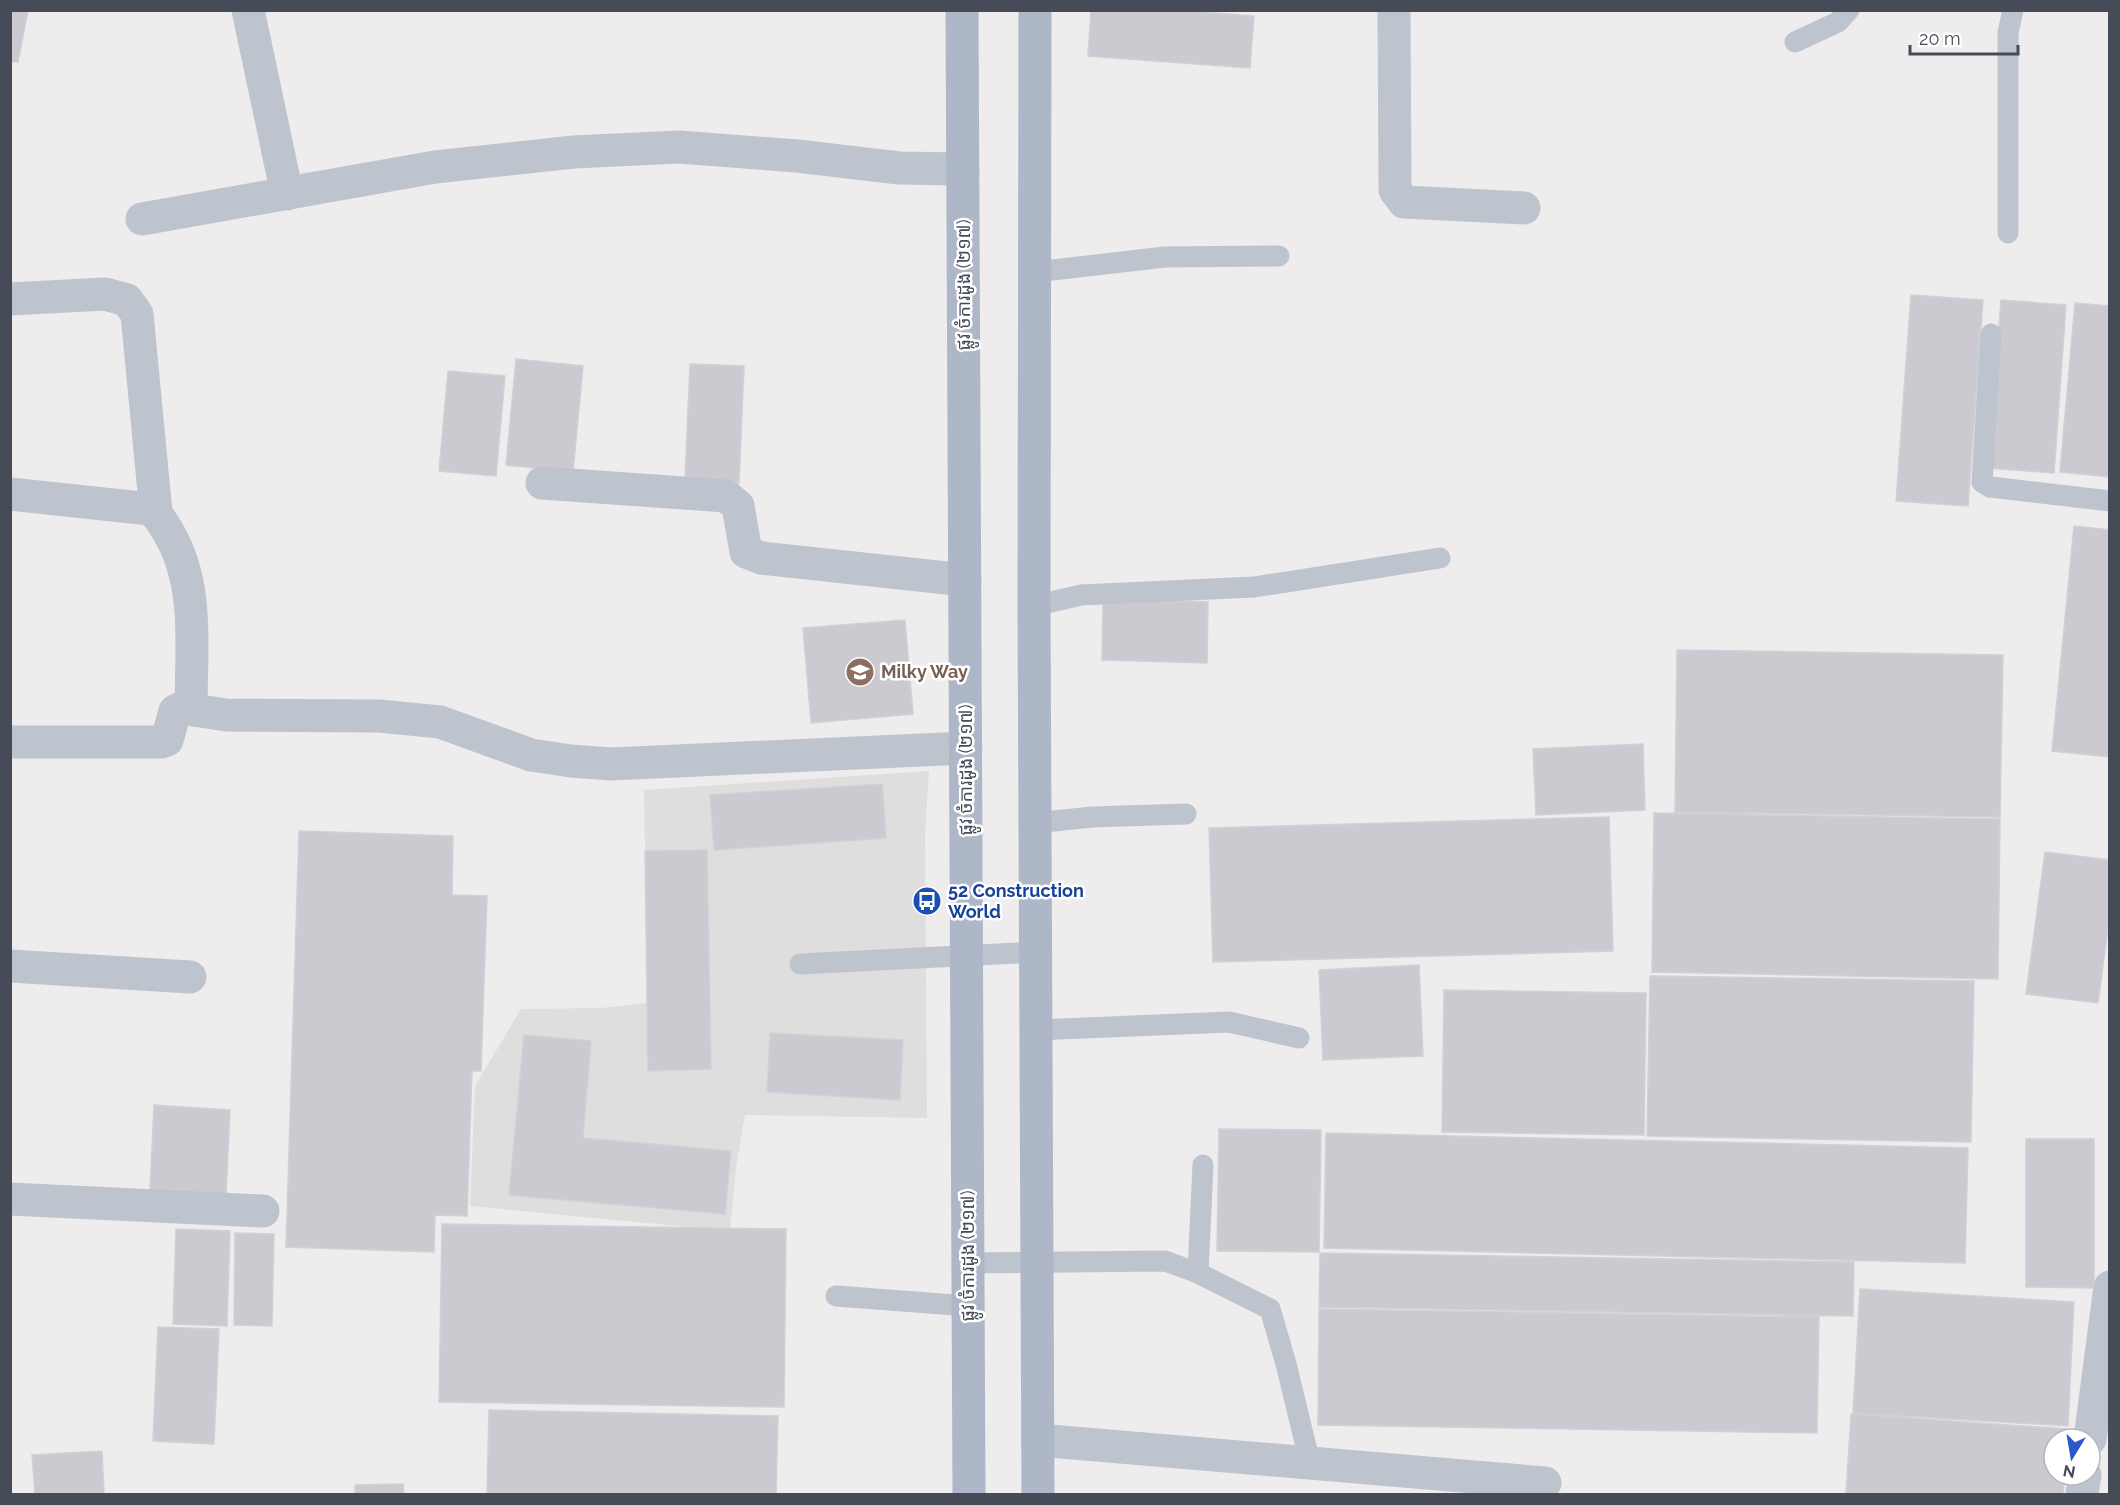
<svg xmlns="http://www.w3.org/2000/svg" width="2120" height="1505" font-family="Raleway,'Noto Sans Khmer',sans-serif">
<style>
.education{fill:#dfdddd}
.building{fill:#cacad0;stroke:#d0d1d7;stroke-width:1.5}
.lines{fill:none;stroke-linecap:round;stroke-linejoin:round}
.lane{stroke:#bec4cd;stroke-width:21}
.street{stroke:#bec4cd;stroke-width:33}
.primary{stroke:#adb7c8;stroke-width:33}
.labels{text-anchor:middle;stroke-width:5;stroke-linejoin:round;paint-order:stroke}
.street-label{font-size:18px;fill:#464c57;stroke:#fff}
.education-label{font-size:18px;font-weight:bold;fill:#785e54;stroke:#fff;text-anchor:start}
.transit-label{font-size:18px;font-weight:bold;fill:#164399;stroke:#fff;text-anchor:start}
</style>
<rect width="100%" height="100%" fill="#eeecec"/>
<!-- education -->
<path class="education" d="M929 771 925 835 927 1118 745 1115 736 1167 730 1231 470 1206 475 1086 521 1009 601 1008 648 1003 644 790Z"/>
<!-- building -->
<path class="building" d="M10 10H28L18 62H10Z
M1091 10H1175L1254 16 1250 68 1088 56Z
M1911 295 1983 300 1968 506 1896 501Z
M2001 300 2066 305 2054 473 1988 468Z
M2075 303 2110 306V477L2060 472Z
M516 359 583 366 573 472 506 465Z
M690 364 744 366 739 483 685 480Z
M448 371 505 376 496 476 439 471Z
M2074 526 2110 530V757L2052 751Z
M1103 599 1208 602 1207 663 1102 660Z
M905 620 913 714 811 723 803 628Z
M1677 650 2003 655 2000 817 1675 812Z
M1643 744 1645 810 1536 815 1533 749Z
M882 784 886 838 714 850 710 795Z
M1654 813 2000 819 1998 979 1652 972Z
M1609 817 1613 951 1213 962 1209 828Z
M299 831 453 836 452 895 487 896 481 1071H472L467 1216 435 1215 434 1252 286 1247Z
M707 850 711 1069 648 1071 645 851Z
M2045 852 2110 860V913L2098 1003 2026 994Z
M1419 965 1423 1056 1323 1060 1319 970Z
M1650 976 1974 981 1971 1142 1647 1136Z
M1444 990 1646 993 1644 1135 1442 1132Z
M770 1033 903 1040 900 1100 767 1092Z
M524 1035 591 1041 583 1138 731 1151 725 1214 509 1195Z
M154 1105 230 1110 226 1195 150 1191Z
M1219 1129 1321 1130 1319 1252 1217 1251Z
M1326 1133 1968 1148 1965 1263 1324 1248Z
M2026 1139H2094V1288L2026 1287Z
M442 1224 786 1229 784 1407 439 1402Z
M176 1229 230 1231 227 1326 173 1324Z
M235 1233 274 1234 272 1326 234 1325Z
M1320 1253 1854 1262 1853 1316 1319 1307Z
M1860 1289 2074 1302 2068 1426 1853 1413Z
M1319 1309 1819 1317 1817 1433 1318 1425Z
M158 1327 219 1329 214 1444 153 1441Z
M489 1410 778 1416 776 1494H487Z
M1851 1414 2068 1429 2067 1439H2054V1475H2065L2063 1494H1846Z
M102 1451 104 1494H35L32 1455Z
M403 1484 404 1494H355V1485Z"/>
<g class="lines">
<!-- lane -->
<path class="lane" d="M1795 42 1838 22 1849 10
M2008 233V33L2013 10
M1035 272 1165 257 1279 256
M1991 334 1982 482 1990 487 2110 501
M1034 606 1081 595 1254 587 1440 558
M1035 823 1092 817 1186 814
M800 964 1036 952
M1036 1030 1229 1022 1299 1038
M968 1263 1165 1261 1198 1273 1270 1309 1286 1364 1310 1463
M1198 1273 1203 1165
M836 1296 968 1306"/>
<!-- street -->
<path class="street" d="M248 10 287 194
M1394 10 1395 190 1404 202 1524 208
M142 219 435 167 574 152 679 147 797 156 899 168 963 169
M10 299 105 294 127 300 137 314 156 513
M542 483 726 496 738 506 746 552 761 558 965 580
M10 494 150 509C158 514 162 522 167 530 200 583 191 649 191 709
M10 742H162L167 740 175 711 181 708 226 715 379 716 440 722 531 755 571 761 611 764 966 748
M10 966 190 977
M10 1199 263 1211
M2090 1439 2110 1287
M1038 1440 1545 1483
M2082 1494 2085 1475"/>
<!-- primary -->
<path class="primary" d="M962 10 969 1494
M1035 10 1034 606 1038 1494"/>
</g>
<!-- icons -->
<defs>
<g id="school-disc" transform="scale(1.5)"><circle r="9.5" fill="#8d6e63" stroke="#fff"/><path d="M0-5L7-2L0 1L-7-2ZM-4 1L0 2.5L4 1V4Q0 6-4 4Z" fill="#fff"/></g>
<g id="bus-disc" transform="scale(1.5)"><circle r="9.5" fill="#1a4fb4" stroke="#fff"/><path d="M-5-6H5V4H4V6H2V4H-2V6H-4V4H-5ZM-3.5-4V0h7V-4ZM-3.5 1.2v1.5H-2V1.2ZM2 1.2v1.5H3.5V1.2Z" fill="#fff"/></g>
</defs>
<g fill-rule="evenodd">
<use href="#school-disc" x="860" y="672"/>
<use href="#bus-disc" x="927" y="901"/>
</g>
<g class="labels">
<!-- street labels -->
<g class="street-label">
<text transform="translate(964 285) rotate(-90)" y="6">ផ្លូវ ចំការដូង (២១៧)</text>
<text transform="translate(966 770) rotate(-90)" y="6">ផ្លូវ ចំការដូង (២១៧)</text>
<text transform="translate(968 1256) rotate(-90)" y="6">ផ្លូវ ចំការដូង (២១៧)</text>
</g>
<!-- education labels -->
<g class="education-label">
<text x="881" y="678">Milky Way</text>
</g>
<!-- transit labels -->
<g class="transit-label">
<text x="948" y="897">52 Construction<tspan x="948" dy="21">World</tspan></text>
</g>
</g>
<!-- border -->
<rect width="2120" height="1505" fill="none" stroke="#464c57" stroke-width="24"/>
<!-- north arrow -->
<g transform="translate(2072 1457) rotate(191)"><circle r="28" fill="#ffffff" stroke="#b5b7bc" stroke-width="1.5"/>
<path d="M0-4.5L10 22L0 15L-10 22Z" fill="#2959ca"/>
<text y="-9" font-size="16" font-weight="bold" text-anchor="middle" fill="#464c57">N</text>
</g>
<!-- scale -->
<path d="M1910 45v9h108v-9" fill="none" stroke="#464c57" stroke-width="3"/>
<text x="1919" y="45" font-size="18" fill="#464c57" stroke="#ffffff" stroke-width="4.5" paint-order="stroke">20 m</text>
</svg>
